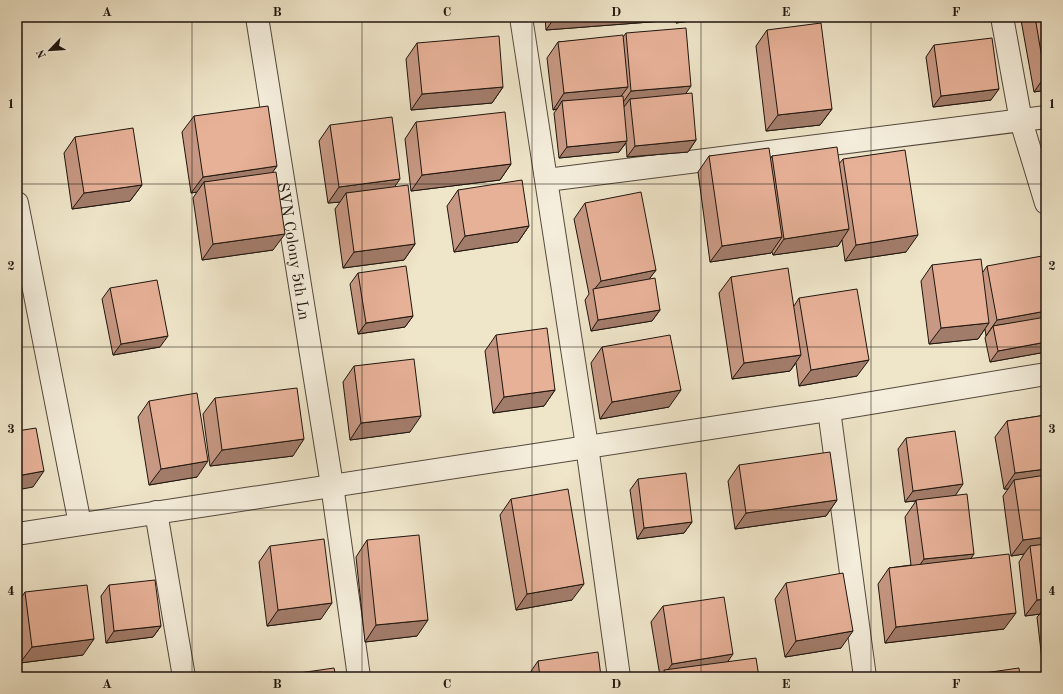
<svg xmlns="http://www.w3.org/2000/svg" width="1063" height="694" font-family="'Old Standard TT',serif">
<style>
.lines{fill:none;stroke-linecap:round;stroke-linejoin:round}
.street-casing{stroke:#53493d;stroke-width:24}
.street{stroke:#f5eedc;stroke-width:22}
.wall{fill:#c79883;stroke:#1f150e}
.shaded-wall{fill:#a27c6a;stroke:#1f150e}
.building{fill:#e7b198;stroke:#1f150e}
.grid{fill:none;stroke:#1f150e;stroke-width:1;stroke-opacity:0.55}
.labels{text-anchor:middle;stroke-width:3;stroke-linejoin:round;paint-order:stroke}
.street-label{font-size:16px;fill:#1f150e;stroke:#f5eedc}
.neatline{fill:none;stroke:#1f150e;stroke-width:1.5}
.grid-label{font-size:13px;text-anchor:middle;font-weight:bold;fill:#1f150e}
</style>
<rect width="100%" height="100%" fill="#efe5c9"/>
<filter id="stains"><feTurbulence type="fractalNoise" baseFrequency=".005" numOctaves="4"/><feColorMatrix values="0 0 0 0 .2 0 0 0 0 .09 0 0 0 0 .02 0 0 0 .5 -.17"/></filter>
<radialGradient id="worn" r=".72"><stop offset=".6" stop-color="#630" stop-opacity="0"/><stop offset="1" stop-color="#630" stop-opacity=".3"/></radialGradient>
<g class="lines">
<!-- street casing -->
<g class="street-casing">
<g id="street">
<path id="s1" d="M257 17 332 485 359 677"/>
<path d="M521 17 587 446 619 677"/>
<path d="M1002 17 1021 121 1046 203"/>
<path d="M547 180 1046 117"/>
<path d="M17 203 80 524"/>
<path d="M829 410 865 677"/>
<path d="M156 512 184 677"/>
<path d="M17 534 829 410 1046 374"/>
</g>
</g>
<!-- street -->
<use href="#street" class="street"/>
</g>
<!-- wall -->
<path class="wall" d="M545 17H666L663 21 546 30Z
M675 17H719L676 23Z
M725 17H761L725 21Z
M1023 17H1046V90L1034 92 1021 20Z
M767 30 832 109 820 125 766 131 756 46Z
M626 33 686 94 696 140 688 152 627 157 626 143 619 152 559 158 554 113 557 109 553 110 547 58 558 42 623 37Z
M417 43 503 87 492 103 411 110 406 59Z
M934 45 991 100 933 107 926 57Z
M194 116 277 166 272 172 273 250 202 260 193 198 197 192 191 193 182 132Z
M416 122 511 164 500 180 411 191 405 139Z
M330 125 395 187 415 244 404 260 343 268 335 209 340 202 328 203 319 141Z
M75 137 142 185 130 201 72 209 64 153Z
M709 156 771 158 772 156 839 164 843 159 906 252 845 261 842 240 838 246 773 255 772 252 771 253 710 262 698 172Z
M458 190 529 226 518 242 454 252 447 206Z
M585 203 656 270 649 279 660 310 652 321 591 331 585 300 589 294 574 219Z
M932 265 983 272 987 266 1046 352 990 362 985 338 986 336 985 329 978 339 929 344 921 281Z
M358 273 413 316 405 327 358 334 350 284Z
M731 277 794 306 799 298 857 376 799 386 796 363 790 371 732 379 719 293Z
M110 288 160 347 113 355 102 299Z
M496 335 555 390 544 406 493 413 485 351Z
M602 347 669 407 600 419 591 363Z
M354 366 410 432 350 440 343 382Z
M215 398 293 456 210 466 203 414Z
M149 401 197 477 149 485 138 417Z
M1046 415V677H1044L1037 617 1040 614 1025 616 1019 562 1024 554 1011 556 1003 496 1008 489H1004L995 437 1007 421Z
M906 438 955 496 971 558 1004 629 885 643 878 584 889 568 911 565 905 517 916 501 905 502 898 449Z
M739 465 837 500 826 516 735 529 728 481Z
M638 479 692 522 684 533 637 539 630 490Z
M511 499 572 600 516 610 500 515Z
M367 540 417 636 365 642 356 557Z
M270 546 321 619 267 626 259 562Z
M786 583 841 648 785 657 775 599Z
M109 585 161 626 153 637 106 643 101 596Z
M25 592 83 655 20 663 17 634V604Z
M663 606 728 661 759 677H659L660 676 651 622Z
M538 661 601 677H527Z"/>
<!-- shaded-wall -->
<path class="shaded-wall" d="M555 17H666L663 21 546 30Z
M680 17H719L676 23Z
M728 17H761L725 21Z
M1046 75V90L1034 92 1045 76Z
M691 86 680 102 630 99 624 107 619 108 631 91Z
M503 87 492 103 411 110 422 94Z
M628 87 616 103 562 101 557 109 553 110 564 93Z
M999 89 991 100 933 107 941 96Z
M832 109 820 125 766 131 778 115Z
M696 140 688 152 627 157 635 146Z
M627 141 619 152 559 158 567 147Z
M511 164 500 180 411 191 422 175Z
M277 166 265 183 204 182 197 192 191 193 203 177Z
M400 179 389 195 346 193 340 202 328 203 339 187Z
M142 185 130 201 72 209 84 193Z
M529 226 518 242 454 252 465 236Z
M849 229 838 246 773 255 784 239Z
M285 234 273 250 202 260 213 244Z
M918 235 906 252 845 261 856 245Z
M782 237 771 253 710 262 722 246Z
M415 244 404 260 343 268 354 252Z
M656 270 644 286 593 291 601 281Z
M660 310 652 321 591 331 598 320Z
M1046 311V318L993 326 986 336 997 320Z
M413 316 405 327 358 334 366 323Z
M989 323 978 339 929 344 941 328Z
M168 336 160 347 113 355 121 344Z
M1046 342V352L990 362 998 351Z
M801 355 790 371 732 379 744 363Z
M869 360 857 376 799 386 811 370Z
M555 390 544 406 493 413 504 397Z
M681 390 669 407 600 419 612 402Z
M421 416 410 432 350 440 361 423Z
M304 439 293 456 210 466 222 450Z
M208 461 197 477 149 485 161 469Z
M1046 469V483L1014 480 1008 489H1004L1015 473Z
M44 471 33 487 17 490V476Z
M963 484 955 496 905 502 913 491Z
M837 500 826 516 735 529 746 513Z
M692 522 684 533 637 539 644 528Z
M1046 537V551L1030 546 1024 554 1011 556 1023 540Z
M974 554 963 570 912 576 924 559Z
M584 584 572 600 516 610 527 594Z
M1046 599V605L1040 614 1025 616 1037 600Z
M332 603 321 619 267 626 278 610Z
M1016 613 1004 629 885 643 896 627Z
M428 620 417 636 365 642 376 625Z
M161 626 153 637 106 643 114 631Z
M853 631 841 648 785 657 796 641Z
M94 639 83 655 20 663 32 647Z
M733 654 722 670 665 674 672 664Z"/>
<!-- building -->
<path class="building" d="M1035 17H1046V75L1045 76Z
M821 23 832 109 778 115 767 30Z
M686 28 691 86 631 91 626 33Z
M623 35 628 87 564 93 558 42Z
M499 36 503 87 422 94 417 43Z
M992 38 999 89 941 96 934 45Z
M692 93 696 140 635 146 630 99Z
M623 96 627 141 567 147 562 101Z
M268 106 277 166 203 177 194 116Z
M505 112 511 164 422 175 416 122Z
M392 117 400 179 339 187 330 125Z
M133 128 142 185 84 193 75 137Z
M837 147 849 229 784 239 772 156Z
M769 148 782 237 722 246 709 156Z
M905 150 918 235 856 245 843 159Z
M276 172 285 234 213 244 204 182Z
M522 180 529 226 465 236 458 190Z
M408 185 415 244 354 252 346 193Z
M641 192 656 270 601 281 585 203Z
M1042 256 1046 277V311L997 320 987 266Z
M981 259 989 323 941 328 932 265Z
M406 266 413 316 366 323 358 273Z
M788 268 801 355 744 363 731 277Z
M655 278 660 310 598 320 593 289Z
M157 280 168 336 121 344 110 288Z
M857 289 869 360 811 370 799 298Z
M1046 317V342L998 351 993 326Z
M547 328 555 390 504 397 496 335Z
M670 335 681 390 612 402 602 347Z
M414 359 421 416 361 423 354 366Z
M297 388 304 439 222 450 215 398Z
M197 393 208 461 161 469 149 401Z
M1046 415V469L1015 473 1007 421Z
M36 428 44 471 17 476V431Z
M955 431 963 484 913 491 906 438Z
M830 452 837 500 746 513 739 465Z
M686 473 692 522 644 528 638 479Z
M1046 475V537L1023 540 1014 480Z
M568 489 584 584 527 594 511 499Z
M967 494 974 554 924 559 916 500Z
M419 535 428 620 376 625 367 540Z
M324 539 332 603 278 610 270 546Z
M1046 544V599L1037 600 1030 546Z
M1009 554 1016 613 896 627 889 568Z
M843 573 853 631 796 641 786 583Z
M155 580 161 626 114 631 109 585Z
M87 585 94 639 32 647 25 592Z
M724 597 733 654 672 664 663 606Z
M598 652 601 677H540L538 661Z
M756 658 759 677H665L664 670Z
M334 668 336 677H286L285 675Z
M1019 668 1020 677H956Z
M261 672V677H223Z
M99 675V677H82Z"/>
<!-- grid -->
<path class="grid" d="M192 17V677M362 17V677M532 17V677M701 17V677M871 17V677M17 184H1046M17 347H1046M17 510H1046"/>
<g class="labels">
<!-- street labels -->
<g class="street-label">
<text dy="6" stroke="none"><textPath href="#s1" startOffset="237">SVN Colony 5th Ln</textPath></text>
</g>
</g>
<!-- margin -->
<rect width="1063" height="694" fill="none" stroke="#efe5c9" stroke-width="44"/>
<!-- north arrow -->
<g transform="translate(50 50) rotate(245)" stroke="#f5eedc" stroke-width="3" paint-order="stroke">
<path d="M0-3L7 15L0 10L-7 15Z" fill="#1f150e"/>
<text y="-6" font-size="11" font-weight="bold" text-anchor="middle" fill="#1f150e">N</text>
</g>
<rect x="22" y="22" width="1019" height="650" class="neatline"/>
<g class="grid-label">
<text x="107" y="16">A</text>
<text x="277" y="16">B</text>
<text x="447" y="16">C</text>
<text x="616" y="16">D</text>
<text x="786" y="16">E</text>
<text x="956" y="16">F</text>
<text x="11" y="108">1</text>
<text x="1052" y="108">1</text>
<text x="11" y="270">2</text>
<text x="1052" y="270">2</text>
<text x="11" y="433">3</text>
<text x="1052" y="433">3</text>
<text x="11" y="595">4</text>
<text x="1052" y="595">4</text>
<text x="107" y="688">A</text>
<text x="277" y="688">B</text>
<text x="447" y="688">C</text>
<text x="616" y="688">D</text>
<text x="786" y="688">E</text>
<text x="956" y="688">F</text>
</g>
<rect width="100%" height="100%" filter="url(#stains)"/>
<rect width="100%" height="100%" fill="url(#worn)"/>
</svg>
